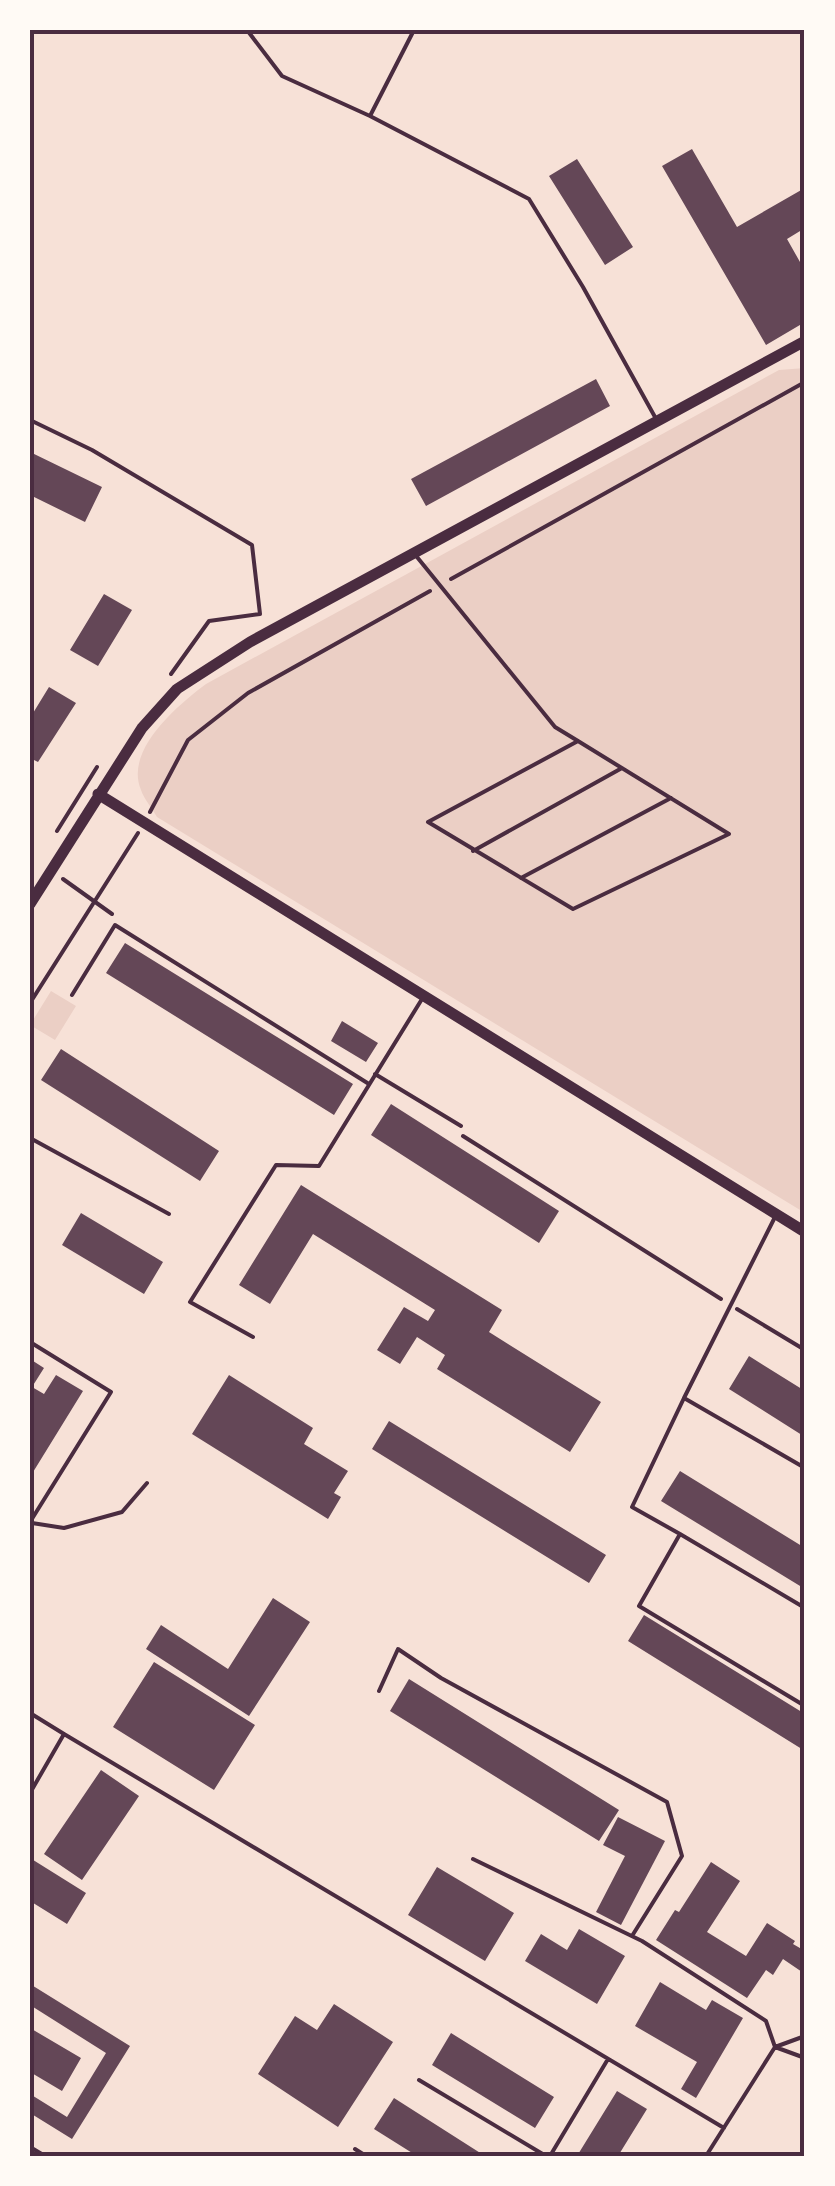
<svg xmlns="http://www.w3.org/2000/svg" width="835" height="2186" font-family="Arial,sans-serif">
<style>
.green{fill:#ebcfc5}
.building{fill:#644757}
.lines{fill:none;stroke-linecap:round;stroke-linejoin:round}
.path{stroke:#4a2c40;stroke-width:4}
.service{stroke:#4a2c40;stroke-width:4}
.tertiary{stroke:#4a2c40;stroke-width:11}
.neatline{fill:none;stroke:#4a2c40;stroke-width:4}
</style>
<rect width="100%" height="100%" fill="#f7e1d7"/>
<!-- green -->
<path class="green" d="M805 368V1213L157 817C152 808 144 799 141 790 124 750 178 705 206 684L779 370Z
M51 991 76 1006 55 1040 30 1025Z"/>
<!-- building -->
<path class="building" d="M692 149 737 227 803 189 805 192V228L787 239 800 262 805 259V322L766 345 662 166Z
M577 159 633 247 605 265 549 176Z
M596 379 610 406 426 506 411 479Z
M30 452 102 487 85 522 30 495Z
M104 594 132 610 98 666 70 650Z
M49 687 76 703 38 762 30 758V718Z
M125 943 353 1084 334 1115 106 973Z
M342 1021 378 1043 366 1062 331 1041Z
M61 1049 219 1151 200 1181 41 1080Z
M391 1104 559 1211 539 1243 371 1135Z
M301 1185 502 1310 489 1332 601 1402 570 1452 437 1369 445 1355 417 1337 400 1364 377 1350 404 1307 428 1321 435 1310 313 1234 270 1304 239 1285Z
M81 1213 163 1262 144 1294 62 1245Z
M749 1356 805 1391V1437L729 1389Z
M30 1359 44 1368 32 1387 44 1394 56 1375 83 1391 30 1477Z
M229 1375 313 1428 304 1444 348 1471 334 1493 341 1497 328 1519 192 1434Z
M389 1421 606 1555 589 1583 372 1449Z
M680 1471 805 1548V1589L661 1501Z
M273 1598 310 1622 249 1716 146 1649 161 1625 228 1669Z
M644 1615 805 1714V1751L628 1641Z
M154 1662 255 1725 214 1790 113 1727Z
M409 1679 619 1810 599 1841 390 1711Z
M101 1770 139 1796 82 1880 44 1854Z
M618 1817 665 1841 621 1925 596 1912 625 1856 603 1845Z
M30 1858 86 1893 67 1924 30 1901Z
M711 1862 740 1881 707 1932 746 1956 767 1923 795 1941 793 1944 805 1951V1974L783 1959 773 1975 766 1970 747 1998 656 1940 675 1910 679 1912Z
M437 1867 514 1913 485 1961 408 1915Z
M579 1929 625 1956 597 2004 525 1961 541 1934 567 1950Z
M660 1982 706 2010 712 2000 743 2018 696 2098 681 2089 697 2062 635 2026Z
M30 1984 130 2046 72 2139 30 2113V2094L67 2117 106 2053 30 2005Z
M334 2004 393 2042 338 2127 258 2074 295 2016 317 2030Z
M30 2028 81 2058 62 2091 30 2072Z
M451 2033 554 2097 535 2128 432 2065Z
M617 2091 647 2109 618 2156H577Z
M394 2098 485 2156H417L374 2129Z"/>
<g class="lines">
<!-- path -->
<path class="path" d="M30 420 92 450 252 545 260 614 209 621 171 674
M451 579 805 382
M150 812 188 740 248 693 430 591
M57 831 97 767
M63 879 112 914
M30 1003 138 833
M463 1136 721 1299
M737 1309 805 1350"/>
<!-- service -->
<path class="service" d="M247 30 282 76 370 116
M414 30 370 116 529 199 583 287 655 417
M417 557 555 727 578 741 729 834 573 909 428 822 578 741
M473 851 622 768
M521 878 671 798
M72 995 115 925 369 1084
M375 1074 461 1126
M30 1138 169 1214
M776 1215 684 1398 805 1468
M253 1337 190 1302 276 1165 319 1166 422 999
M30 1342 111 1392 30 1522
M32 1523 64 1528 122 1512 147 1483
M680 1534 632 1507 684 1398
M805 1608 680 1534 639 1606 805 1706
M379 1691 398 1649 441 1678 667 1802 682 1856 632 1936
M30 1713 64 1734
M30 1793 64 1734 724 2128
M473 1859 642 1941 766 2021 775 2047
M775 2047 805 2058
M419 2080 546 2156
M30 2147 45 2156
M355 2149 366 2156
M550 2156 608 2059
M706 2156 775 2047 805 2036"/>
<!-- tertiary -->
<path class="tertiary" d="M98 794 805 1232
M30 904 142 728 177 689 250 642 805 341"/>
</g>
<!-- border -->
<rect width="835" height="2186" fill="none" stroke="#fffaf5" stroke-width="65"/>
<rect x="32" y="32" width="770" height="2122" class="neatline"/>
</svg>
